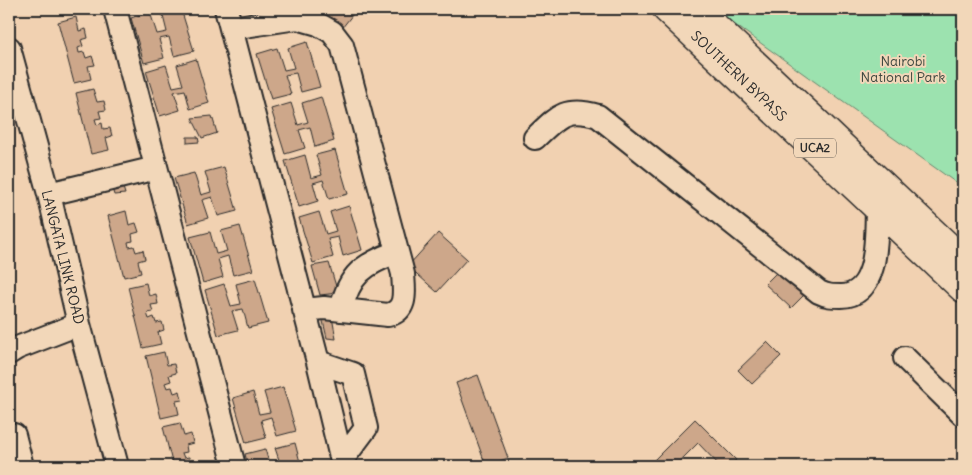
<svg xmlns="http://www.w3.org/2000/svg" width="972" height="475" font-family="Delius,sans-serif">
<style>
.green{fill:#9ce2af;stroke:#64866d}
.building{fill:#cda78a;stroke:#2b2b2b}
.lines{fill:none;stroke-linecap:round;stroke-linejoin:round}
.minor-casing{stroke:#2b2b2b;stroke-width:26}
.highway-casing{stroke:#2b2b2b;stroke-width:31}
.minor{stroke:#f2d7b9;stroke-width:22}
.highway{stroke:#f2d7b9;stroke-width:28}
.labels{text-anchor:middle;stroke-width:4;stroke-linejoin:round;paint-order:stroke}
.shield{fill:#f2d7b9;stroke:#675f56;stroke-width:1}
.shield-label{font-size:12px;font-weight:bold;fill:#2b2b2b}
.park-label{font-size:14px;fill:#3c463f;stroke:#f2d7b9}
.street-label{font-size:14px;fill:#2b2b2b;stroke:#f2d7b9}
</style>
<rect width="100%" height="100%" fill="#f1d1b1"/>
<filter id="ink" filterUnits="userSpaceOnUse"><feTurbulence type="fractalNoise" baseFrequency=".02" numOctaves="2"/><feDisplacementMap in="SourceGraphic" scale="10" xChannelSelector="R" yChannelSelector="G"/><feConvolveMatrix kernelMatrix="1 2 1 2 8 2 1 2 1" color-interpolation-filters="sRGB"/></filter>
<g filter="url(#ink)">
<!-- green -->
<path class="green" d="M713 9H963V189L955 182Z"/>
<!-- building -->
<path class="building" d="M173 9H181L194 51 174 56 169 37 159 39 164 58 144 63 131 18 150 12 157 34 167 32 162 12Z
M318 9H347L353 14 342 28Z
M76 17 79 31 86 29 88 38 81 40 83 46 78 48 79 53 84 52 86 58 92 56 95 65 88 66 91 79 74 83 58 22Z
M307 42 320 87 301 92 296 73 285 75 291 94 271 99 257 54 277 48 284 70 294 68 288 48Z
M196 59 209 103 190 109 185 90 174 92 180 110 160 116 146 71 166 65 173 87 183 85 177 65Z
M93 89 97 102 104 101 106 110 99 111 101 118 95 119 97 125 102 123 103 129 110 128 112 136 106 138 109 150 91 154 76 93Z
M321 97 334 141 315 147 310 127 299 130 305 148 285 154 271 109 291 103 298 125 308 122 302 103Z
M212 116 217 133 202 138 192 118Z
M187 137H198L199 142 187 143Z
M335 150 348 194 329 199 323 180 313 183 318 201 299 207 285 161 305 155 311 178 322 175 316 155Z
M224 167 237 211 218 216 212 197 202 200 208 218 188 224 174 178 194 173 201 195 211 192 205 172Z
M122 184 125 194 114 195 111 185Z
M349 206 362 250 343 256 338 237 328 239 333 257 313 263 299 218 319 212 326 234 336 231 330 212Z
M126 211 129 225 136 223 139 232 132 234 133 241 128 242 129 247 134 246 136 252 143 250 145 259 138 261 141 273 124 277 108 216Z
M240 226 253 270 233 275 228 256 218 259 223 277 203 283 190 237 210 232 216 254 227 251 221 231Z
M438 233 467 259 437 292 408 266Z
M329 263 338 293 320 295 312 266Z
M778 271 804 295 791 308 765 284Z
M255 279 268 323 248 328 243 309 232 311 238 330 218 335 205 290 224 284 231 306 241 304 236 284Z
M146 283 149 296 156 294 158 304 151 305 153 312 147 313 149 319 154 317 156 323 162 322 164 330 158 332 161 344 143 348 128 287Z
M322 317H332L336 339 327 338Z
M767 342 781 356 752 384 738 370Z
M164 352 167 365 174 364 176 373 169 375 171 381 165 383 167 388 172 387 174 393 180 391 182 400 176 401 179 414 161 418 146 356Z
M478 375 508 458 486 466 456 383Z
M283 387 296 431 277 436 271 417 261 420 266 438 246 443 233 398 253 392 259 414 270 412 264 392Z
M695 419 736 460 729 466H720L698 443 675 466H648Z
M180 423 184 436 191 434 193 443 186 445 187 452 182 453 184 458 189 457 190 463 197 462 198 466H173L163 427Z
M295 443 301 466H281L275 448Z
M265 449 270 466H248L245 454Z"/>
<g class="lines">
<!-- minor casing -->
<g class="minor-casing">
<path id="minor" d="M115 9 234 466
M226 9 318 362 343 466
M231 28 297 18 318 24 332 32 342 45 403 274C404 291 408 310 388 315L324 308 304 310
M9 48 49 194 79 324 117 466
M535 138C557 117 565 106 598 116L819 292C827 296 832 296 841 296 880 296 876 234 877 207
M49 194 156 168
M341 310C349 274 364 264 397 252
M9 353 17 348 79 324
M905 358 963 415
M318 362 353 374 366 428 342 460
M14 435 22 466"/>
</g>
<!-- highway casing -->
<g class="highway-casing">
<path id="highway" d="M667 9 963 288
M696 9 963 261"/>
</g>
<!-- minor -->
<use href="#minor" class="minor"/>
<!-- highway -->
<use href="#highway" class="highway"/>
</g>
</g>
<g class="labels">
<!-- shield labels -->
<rect class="shield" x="794" y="138.5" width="42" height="19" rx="4"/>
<g class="shield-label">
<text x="815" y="152">UCA2</text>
</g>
<!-- park labels -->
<g class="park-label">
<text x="903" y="66">Nairobi<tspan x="903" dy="16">National Park</tspan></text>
</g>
<!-- street labels -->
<g class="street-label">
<text transform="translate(739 76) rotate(43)" y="5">SOUTHERN BYPASS</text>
<text transform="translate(63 257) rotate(76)" y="5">LANGATA LINK ROAD</text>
</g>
</g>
<!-- margin -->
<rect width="972" height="475" fill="none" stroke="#f2d7b9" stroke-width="30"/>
<rect x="15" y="15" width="942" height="445" fill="none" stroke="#2b2b2b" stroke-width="2" filter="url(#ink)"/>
</svg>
